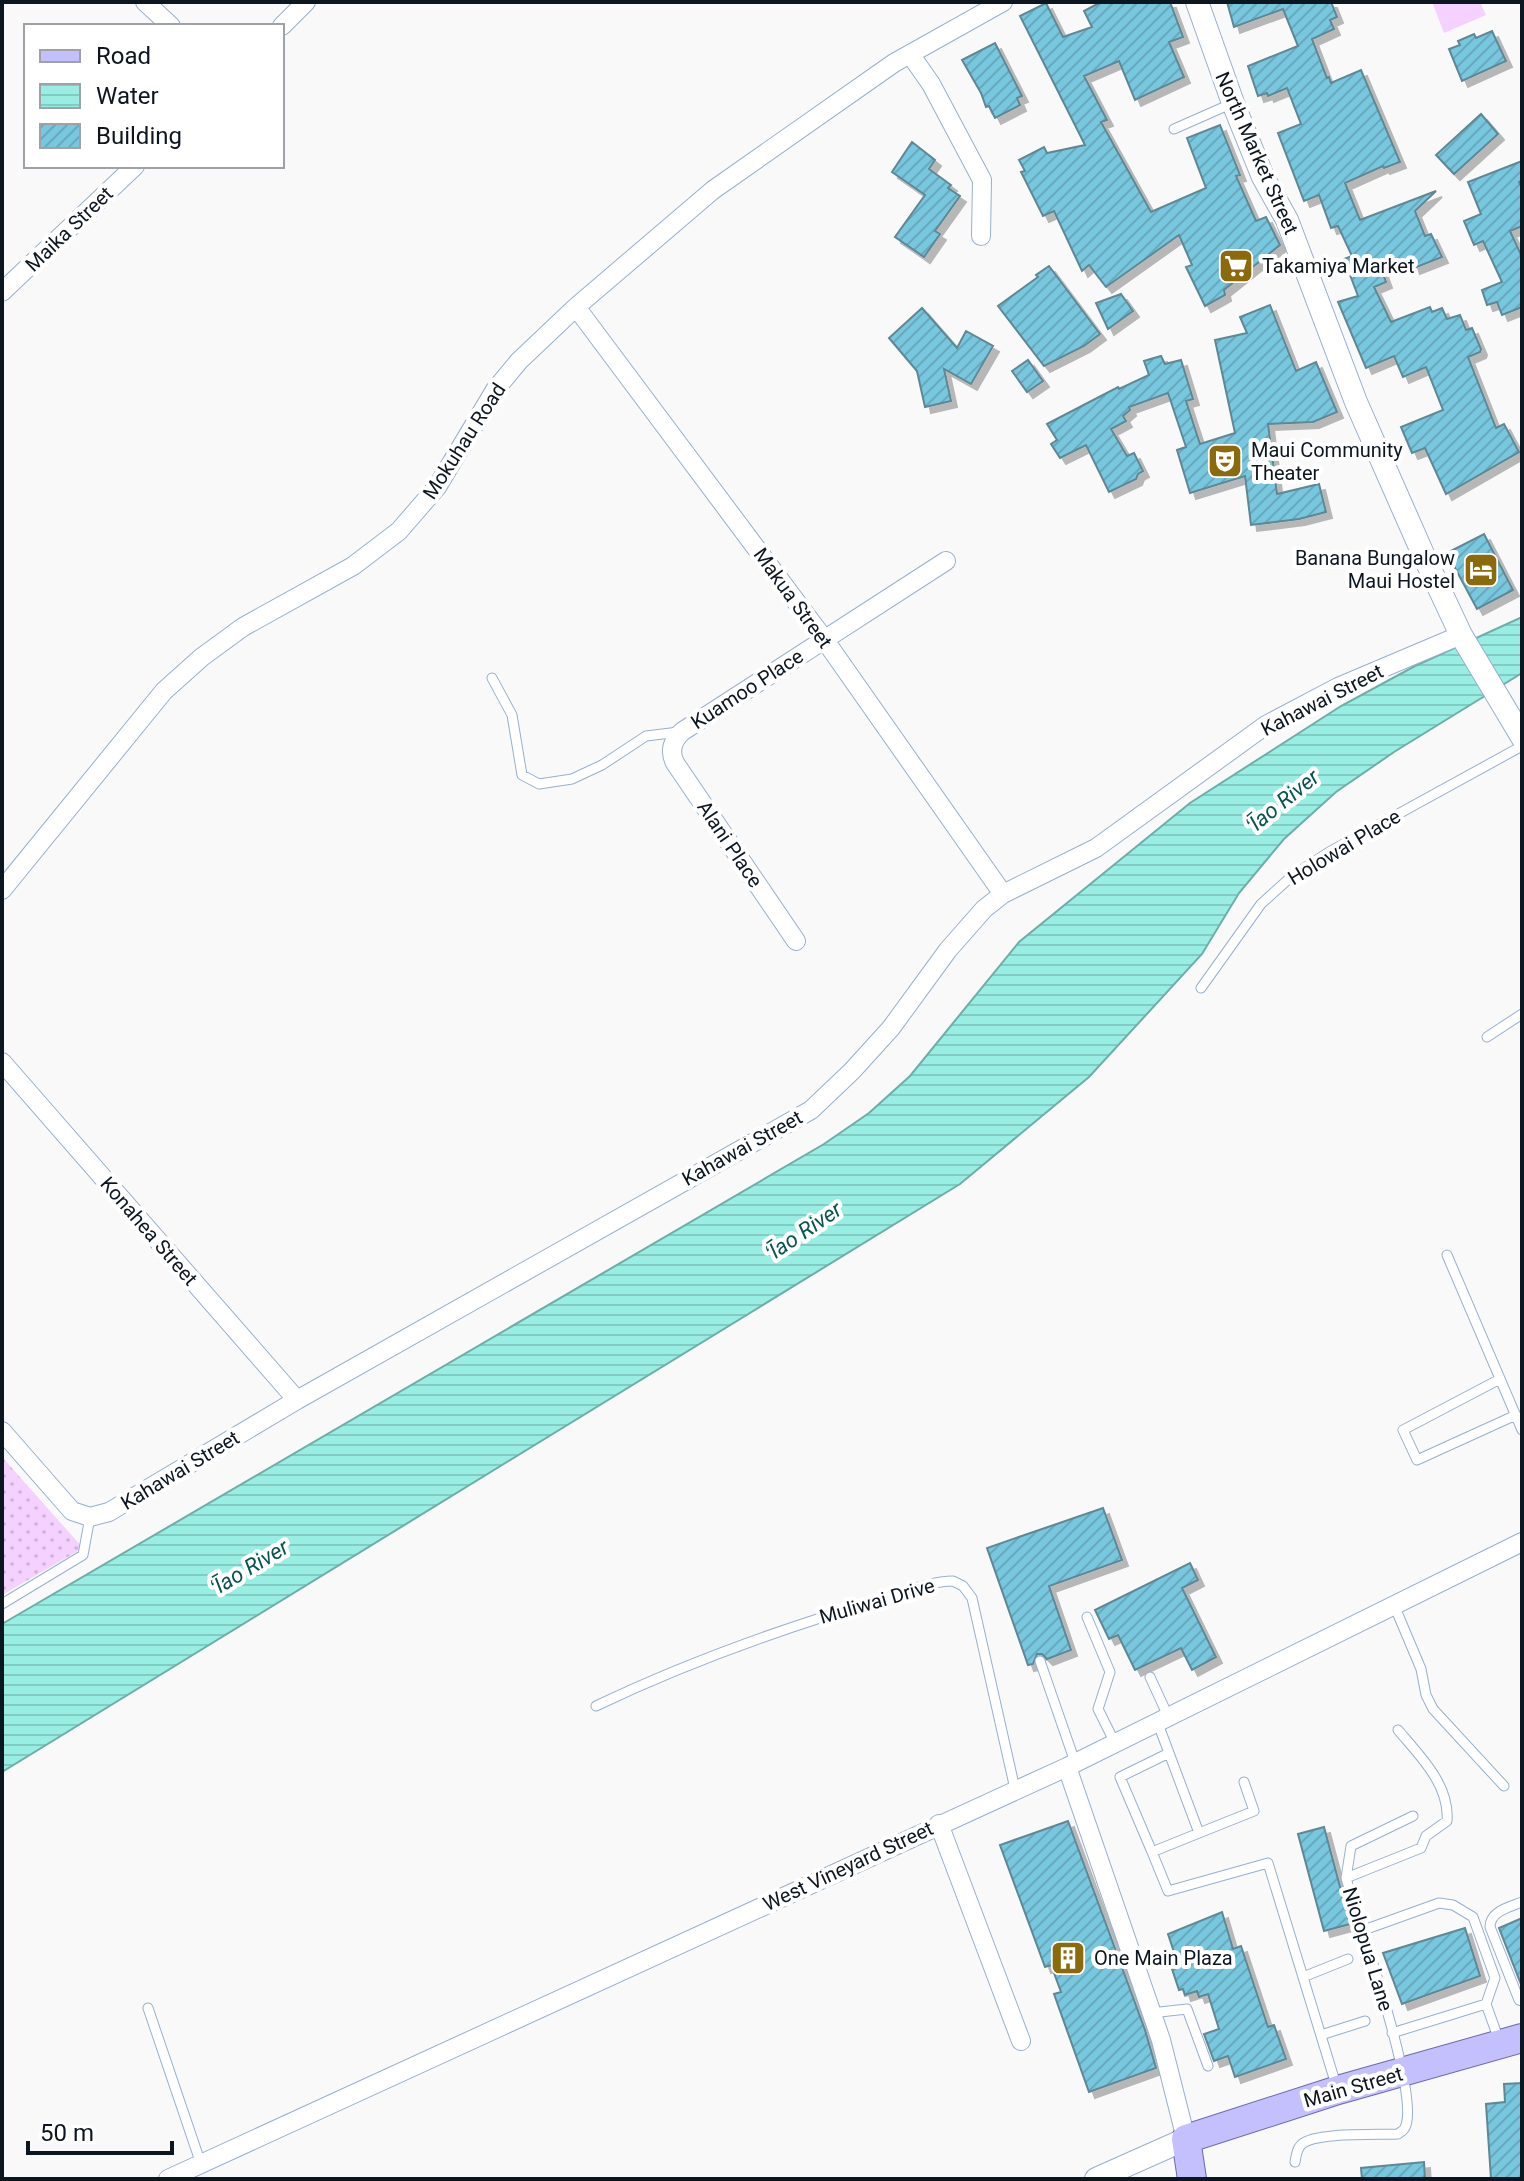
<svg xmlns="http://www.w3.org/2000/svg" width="1524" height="2181" font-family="Roboto,sans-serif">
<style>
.green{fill:#f4d1ff}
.park{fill:url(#park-dots)}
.water{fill:url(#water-rules);stroke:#6eada8;stroke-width:2}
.building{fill:url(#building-hatch);stroke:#5e8794;stroke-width:2;filter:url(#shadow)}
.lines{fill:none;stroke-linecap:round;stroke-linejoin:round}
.service-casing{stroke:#97b0cd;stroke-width:11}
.minor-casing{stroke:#97b0cd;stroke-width:20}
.tertiary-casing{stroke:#97b0cd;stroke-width:24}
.primary-casing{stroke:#6a69af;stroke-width:30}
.service{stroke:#fff;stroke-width:9}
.minor{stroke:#fff;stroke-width:18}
.tertiary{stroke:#fff;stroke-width:22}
.primary{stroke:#c4bffd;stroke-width:28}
.labels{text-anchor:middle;stroke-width:8;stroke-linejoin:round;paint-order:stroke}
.street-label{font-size:20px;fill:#0c1620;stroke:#fff}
.poi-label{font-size:20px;fill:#0c1620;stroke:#fff;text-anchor:start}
.water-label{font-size:22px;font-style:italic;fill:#07554f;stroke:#fff}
</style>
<defs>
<pattern id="park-dots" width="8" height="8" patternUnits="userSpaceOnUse" patternTransform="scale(2)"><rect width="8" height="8" fill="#f4d1ff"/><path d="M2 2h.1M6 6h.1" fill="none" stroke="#d0b3da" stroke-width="1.8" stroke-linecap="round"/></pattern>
<pattern id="water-rules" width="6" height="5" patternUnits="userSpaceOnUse" patternTransform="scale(2)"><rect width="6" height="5" fill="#98eee3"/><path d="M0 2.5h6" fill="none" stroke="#82cbc2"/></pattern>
<pattern id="building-hatch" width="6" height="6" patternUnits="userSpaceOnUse" patternTransform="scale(2)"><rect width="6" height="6" fill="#77c7de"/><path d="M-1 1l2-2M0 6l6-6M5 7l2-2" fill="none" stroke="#66aabe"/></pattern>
<filter id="shadow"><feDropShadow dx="6" dy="6" stdDeviation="0" flood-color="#0004"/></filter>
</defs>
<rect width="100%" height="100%" fill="#f9f9f9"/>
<!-- green -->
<path class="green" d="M1432 2H1480L1486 15 1444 33Z"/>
<!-- park -->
<path class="park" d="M2 1457 83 1548 2 1595Z"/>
<!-- water -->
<path class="water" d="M1522 617V673L1394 752 1336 792 1284 839 1239 893 1202 954 1089 1077 960 1184 2 1772V1624L824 1144 869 1113 910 1076 1019 942 1190 803 1341 706 1415 666Z"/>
<!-- building -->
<path class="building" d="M1101 2H1170L1183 37 1169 42 1184 77 1135 100 1119 61 1084 76 1107 120 1101 122 1151 212 1206 188 1187 138 1220 125 1240 175 1236 176 1256 221 1266 217 1280 245 1224 290 1225 295 1205 306 1186 267 1192 265 1179 235 1106 287 1089 265 1082 271 1054 211 1043 216 1021 172 1025 171 1019 160 1044 147 1047 153 1085 145 1020 16 1046 3 1063 37 1092 27 1084 11Z
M1227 2H1331L1337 17 1330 20 1334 29 1312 39 1327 78 1329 77 1331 83 1361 70 1400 162 1384 168 1383 166 1345 183 1360 220 1436 191 1415 211 1425 236 1431 234 1442 257 1414 268 1411 260 1382 271 1386 282 1374 287 1391 322 1430 307 1432 312 1442 308 1447 319 1460 315 1466 330 1472 328 1481 349 1480 352 1468 357 1496 428 1504 424 1519 452 1446 494 1425 448 1412 453 1401 427 1443 410 1426 367 1403 377 1394 356 1366 368 1338 302 1358 296 1344 259 1352 256 1338 226 1331 228 1319 195 1304 201 1278 133 1301 124 1287 88 1268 96 1267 93 1258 96 1248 66 1298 46 1283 9 1234 27Z
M1492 31 1506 61 1462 81 1449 49 1460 45 1458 41 1474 34 1476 38Z
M995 43 1022 96 1017 98 1020 105 995 118 989 106 986 107 981 93 962 60Z
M1481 114 1498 134 1454 174 1436 155Z
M912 142 935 160 929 169 951 185 948 188 960 196 935 231 940 234 924 257 895 237 925 195 892 172Z
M1522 161V180L1519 182 1522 188V226L1510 231 1522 257V307L1502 315 1497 302 1487 305 1482 290 1502 282 1483 241 1474 245 1464 221 1481 214 1468 182Z
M1049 266 1100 334 1084 346 1044 366 998 306 1038 277 1036 275Z
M1121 294 1133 311 1108 329 1096 303Z
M1270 305 1296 371 1316 362 1337 412 1313 422 1268 424 1277 494 1319 484 1326 512 1299 519 1251 525 1245 476 1190 493 1177 450 1186 447 1168 393 1129 407 1130 410 1123 416 1126 421 1111 429 1127 456 1134 453 1143 471 1138 474 1136 479 1109 492 1086 445 1060 458 1051 444 1057 440 1047 424 1118 387 1119 389 1149 375 1144 361 1161 356 1165 364 1181 360 1193 399 1186 401 1200 444 1235 433 1215 340 1247 333 1240 317Z
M922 308 957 348 966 331 993 346 971 384 944 369 951 401 925 407 917 371 889 338Z
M1028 360 1043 381 1027 392 1012 371Z
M1484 534 1513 590 1477 609 1447 553Z
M1103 1508 1122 1560 1049 1586 1071 1650 1047 1659 1042 1654H1037L1033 1664 1028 1665 987 1548Z
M1190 1563 1198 1580 1182 1588 1216 1657 1192 1670 1181 1648 1135 1670 1118 1635 1109 1639 1095 1610Z
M1068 1821 1145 2030 1156 2068 1089 2092 1054 1994 1061 1992 1051 1965 1045 1967 1000 1845Z
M1324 1827 1350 1924 1324 1931 1298 1834Z
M1222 1912 1233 1949 1241 1946 1268 2027 1274 2025 1286 2059 1235 2077 1228 2056 1214 2061 1204 2034 1219 2029 1208 1994 1199 1997 1197 1991 1185 1995 1183 1989 1179 1990 1172 1969 1179 1967 1168 1934Z
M1522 1918V1987L1499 1928Z
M1465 1928 1480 1976 1402 2004 1383 1953Z
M1522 2083V2179H1491L1486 2104 1505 2102 1504 2084Z
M1424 2162 1425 2179H1362L1361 2168Z"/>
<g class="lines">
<!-- service casing -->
<g class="service-casing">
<path id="service" d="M1174 129 1233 103
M492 678 512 715 522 775 539 784 572 779 602 765 646 736 679 732
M1201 988 1261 904 1292 876 1329 852 1522 746
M1487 1037 1522 1014
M1447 1255 1522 1430
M1500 1379 1403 1430 1417 1460 1516 1415
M2 1604 83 1555 90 1517
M1394 1605 1421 1669 1426 1695 1433 1709 1504 1786
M1087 1617 1110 1672 1098 1709 1115 1743
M1040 1661 1075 1762
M1150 1677 1168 1716
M596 1706C688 1662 783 1628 882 1599 903 1593 930 1581 953 1581L963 1586 972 1598 1015 1789
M1157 1721 1199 1833 1152 1852 1120 1777 1169 1753
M1199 1833 1254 1811 1244 1782
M1152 1852 1168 1891 1268 1863 1337 2088
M1346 1878 1421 1848 1426 1836 1447 1821C1450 1785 1420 1756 1398 1730
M1522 1902C1510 1907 1490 1911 1490 1927L1519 2000 1522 2001
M1361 1931 1439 1903 1453 1905 1473 1917 1495 1978 1486 2004
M1303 1977 1348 1959
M148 2008 201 2164
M1151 2013 1187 2009 1208 2066
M1392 2033 1486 2004 1499 2040
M1321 2035 1365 2021
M1295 2162C1296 2156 1297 2148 1302 2144 1315 2132 1378 2135 1398 2134 1403 2130 1404 2131 1406 2125 1418 2089 1359 1923 1346 1878L1351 1846 1413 1816"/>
</g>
<!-- minor casing -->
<g class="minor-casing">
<path id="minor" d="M145 2 171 26
M282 26 306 2
M910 54 931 84 982 180 981 236
M2 292 135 166
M576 307 824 639 1003 894
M2 890 164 691 202 657 243 627 353 566 399 531 437 487 495 390 519 361 576 307 713 190 894 63 1003 2
M796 941 675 763C669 751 672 740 683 731L946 561
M2 1062 297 1400
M2 1431 72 1511 90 1517 109 1512 297 1400 811 1110 852 1071 891 1028 948 950 984 909 1003 894 1096 848 1266 725 1338 687 1461 635
M1067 1767 1161 2040 1186 2139
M939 1824 1021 2041
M168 2179 1067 1767 1522 1542"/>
</g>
<!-- tertiary casing -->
<g class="tertiary-casing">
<path id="tertiary" d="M1197 2 1233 103 1263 177 1287 220 1356 402 1423 554 1461 635 1522 737
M1096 2179 1186 2139"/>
</g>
<!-- primary casing -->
<g class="primary-casing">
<path id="primary" d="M1192 2179 1186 2139 1338 2090 1522 2038"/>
</g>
<!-- service -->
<use href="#service" class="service"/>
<!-- minor -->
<use href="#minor" class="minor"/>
<!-- tertiary -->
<use href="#tertiary" class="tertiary"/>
<!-- primary -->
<use href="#primary" class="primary"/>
</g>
<!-- icons -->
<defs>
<g id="supermarket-square" transform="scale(1.8)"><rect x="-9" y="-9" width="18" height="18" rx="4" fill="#8a6a0a" stroke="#fff"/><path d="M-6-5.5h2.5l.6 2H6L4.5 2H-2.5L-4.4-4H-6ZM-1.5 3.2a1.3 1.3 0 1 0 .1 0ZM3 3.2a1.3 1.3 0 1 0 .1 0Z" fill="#fff"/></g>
<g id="theatre-square" transform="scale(1.8)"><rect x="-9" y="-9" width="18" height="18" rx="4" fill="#8a6a0a" stroke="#fff"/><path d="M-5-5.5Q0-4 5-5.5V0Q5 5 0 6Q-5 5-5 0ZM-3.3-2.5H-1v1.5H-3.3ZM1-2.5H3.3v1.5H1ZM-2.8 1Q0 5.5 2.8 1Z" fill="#fff"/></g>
<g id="hotel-square" transform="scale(1.8)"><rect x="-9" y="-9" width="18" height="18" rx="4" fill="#8a6a0a" stroke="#fff"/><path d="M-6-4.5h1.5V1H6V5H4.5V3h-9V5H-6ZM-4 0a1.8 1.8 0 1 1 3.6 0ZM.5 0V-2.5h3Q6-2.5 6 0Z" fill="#fff"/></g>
<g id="building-square" transform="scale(1.8)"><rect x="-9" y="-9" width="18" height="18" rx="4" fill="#8a6a0a" stroke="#fff"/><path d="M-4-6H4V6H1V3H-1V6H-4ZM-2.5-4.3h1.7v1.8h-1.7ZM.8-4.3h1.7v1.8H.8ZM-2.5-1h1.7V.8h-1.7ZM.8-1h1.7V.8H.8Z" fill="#fff"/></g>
</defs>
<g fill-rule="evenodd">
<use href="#supermarket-square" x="1236" y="266"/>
<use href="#theatre-square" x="1225" y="461"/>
<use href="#hotel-square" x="1481" y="570"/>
<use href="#building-square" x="1068" y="1958"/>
</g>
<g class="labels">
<!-- street labels -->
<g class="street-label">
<text transform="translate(1257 153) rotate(66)" y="7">North Market Street</text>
<text transform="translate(69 229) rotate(-44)" y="7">Maika Street</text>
<text transform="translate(464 441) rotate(-57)" y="7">Mokuhau Road</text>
<text transform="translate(793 598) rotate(54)" y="7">Makua Street</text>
<text transform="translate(747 689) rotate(-33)" y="7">Kuamoo Place</text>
<text transform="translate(1322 700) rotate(-27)" y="7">Kahawai Street</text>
<text transform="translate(730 844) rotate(56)" y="7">Alani Place</text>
<text transform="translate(1344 847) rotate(-31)" y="7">Holowai Place</text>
<text transform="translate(742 1148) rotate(-29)" y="7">Kahawai Street</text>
<text transform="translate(149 1231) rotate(49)" y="7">Konahea Street</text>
<text transform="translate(180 1470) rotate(-31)" y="7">Kahawai Street</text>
<text transform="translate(877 1601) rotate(-16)" y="7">Muliwai Drive</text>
<text transform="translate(848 1866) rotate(-25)" y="7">West Vineyard Street</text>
<text transform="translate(1368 1949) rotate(73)" y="7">Niolopua Lane</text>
<text transform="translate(1353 2087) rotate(-16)" y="7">Main Street</text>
</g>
<!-- poi labels -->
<g class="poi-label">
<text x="1262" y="273">Takamiya Market</text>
<text x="1251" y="457">Maui Community<tspan x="1251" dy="23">Theater</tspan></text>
<text x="1455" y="565" text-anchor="end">Banana Bungalow<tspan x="1455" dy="23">Maui Hostel</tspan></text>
<text x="1094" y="1965">One Main Plaza</text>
</g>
<!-- water labels -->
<g class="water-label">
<text transform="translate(1282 801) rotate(-39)" y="8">ʻĪao River</text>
<text transform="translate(803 1231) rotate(-34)" y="8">ʻĪao River</text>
<text transform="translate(249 1567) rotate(-31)" y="8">ʻĪao River</text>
</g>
</g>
<!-- border -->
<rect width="1524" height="2181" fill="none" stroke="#0c1620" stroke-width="8"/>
<!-- legend -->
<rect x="24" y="24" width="260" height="144" fill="#ffffff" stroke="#9ea2a6" stroke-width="2"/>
<rect x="40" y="50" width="40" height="12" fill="#c4bffd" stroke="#9ea2a6" stroke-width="2"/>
<text x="96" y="64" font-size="24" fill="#0c1620">Road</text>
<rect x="40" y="84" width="40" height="24" fill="url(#water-rules)" stroke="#9ea2a6" stroke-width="2"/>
<text x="96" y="104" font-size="24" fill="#0c1620">Water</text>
<rect x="40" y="124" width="40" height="24" fill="url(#building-hatch)" stroke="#9ea2a6" stroke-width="2"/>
<text x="96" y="144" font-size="24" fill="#0c1620">Building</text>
<!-- scale -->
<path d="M28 2141v12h144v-12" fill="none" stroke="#0c1620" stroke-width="4"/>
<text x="40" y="2141" font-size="24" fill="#0c1620" stroke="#ffffff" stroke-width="6" paint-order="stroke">50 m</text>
</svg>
